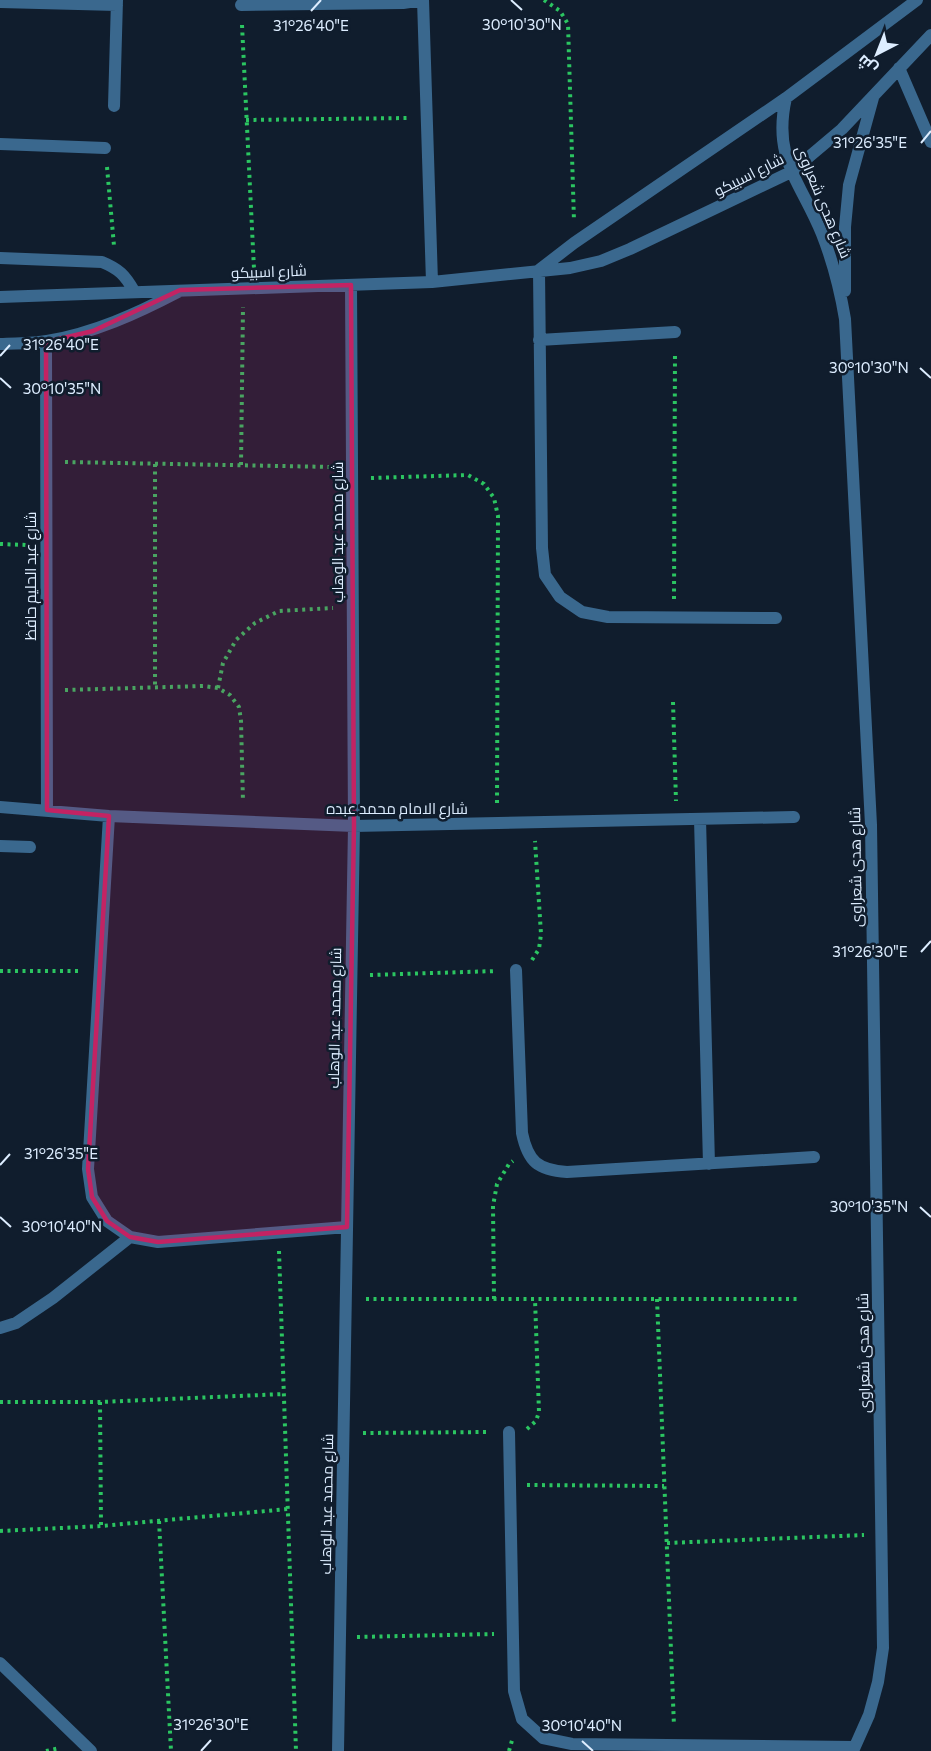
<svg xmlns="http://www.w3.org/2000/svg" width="931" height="1751" font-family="Commissioner,Cairo,sans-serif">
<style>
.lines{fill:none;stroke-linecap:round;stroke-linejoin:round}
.path{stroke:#2bc561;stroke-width:4;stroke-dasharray:3 4.5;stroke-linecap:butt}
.minor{stroke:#3a688e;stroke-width:12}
.marked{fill:#c32363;fill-opacity:0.2;stroke:#c32363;stroke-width:4.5;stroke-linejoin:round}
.ticks{fill:none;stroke:#ddedff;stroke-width:2}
.labels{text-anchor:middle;stroke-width:5;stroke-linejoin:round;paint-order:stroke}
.street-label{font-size:15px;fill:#ddedff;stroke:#101d2d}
.ticks-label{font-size:15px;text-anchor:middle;fill:#ddedff;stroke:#101d2d;stroke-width:5;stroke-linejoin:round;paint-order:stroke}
</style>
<rect width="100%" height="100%" fill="#101d2d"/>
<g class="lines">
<!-- path -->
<path class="path" d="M544 0 560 11 568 24 574 221
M242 25 254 269
M246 120 408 118
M107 167 114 246
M65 462 334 467
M155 464V688
M241 465 243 307
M371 478 468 475 484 484 494 498 498 516 497 804
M0 544 27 545
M674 599 675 352
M218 688 223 663 236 640 255 623 279 611 333 608
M65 690 203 686 218 688 230 695 239 707 241 721 243 802
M673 702 676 801
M532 960 539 949 541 934 535 841
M0 971H80
M370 975 497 971
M279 1251 296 1751
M366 1299H800
M494 1299 493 1206 497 1184 509 1164 513 1161
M657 1299 674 1726
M0 1402H100L284 1394
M100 1402 101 1526
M527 1429 536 1421 539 1412 535 1299
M363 1433 490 1432
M527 1485 664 1486
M159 1521 171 1751
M0 1531 101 1526 288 1509
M667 1543 864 1535
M357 1637 494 1634
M46 1751 60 1748
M509 1751 513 1737"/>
<!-- minor -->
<path class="minor" d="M0 2 117 5
M241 5 403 3 423 0 432 282
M899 68 931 142
M786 98C772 159 801 182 822 234 833 262 840 289 845 319L871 825 883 1648 878 1682 869 1715 853 1751
M114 106 117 0
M0 144 105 148
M0 258 102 262C119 269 125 275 134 291
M539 270 574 243 786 98 917 0
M539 271 542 548 545 575 560 597 582 612 608 617 776 618
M845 291V227L849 185 873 98
M0 297 432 282 570 268 601 261 630 249 791 172 842 129 931 35
M539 340 675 332
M46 342 47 810
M0 344C15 343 32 344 47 341 94 333 136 314 178 292
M0 807 109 816 354 826 794 817
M109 816 88 1169 92 1197 107 1221 130 1237 158 1242 347 1227
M700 819 709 1164
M0 846 30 847
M516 970 522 1133C528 1162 538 1170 567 1172L814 1157
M0 1328 16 1323 53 1298 130 1237
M509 1432 514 1691 522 1719 543 1738 572 1744 854 1747
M0 1663 91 1751
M338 1751 354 826 351 285"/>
</g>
<!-- marked area -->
<path class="marked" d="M351 285 354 826 347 1227 158 1242 130 1237 107 1221 92 1197 88 1169 109 816 47 810 46 342 93 331 180 290Z"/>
<!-- ticks -->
<path class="ticks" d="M511 0 522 10M311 11 321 0M921 143 931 131M0 356 10 345M920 368 931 378M0 378 11 388M921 952 931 941M0 1165 10 1154M920 1207 931 1217M0 1217 11 1227M582 1741 593 1751M201 1751 211 1740"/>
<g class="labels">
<!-- street labels -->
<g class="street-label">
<text transform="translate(749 175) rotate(-27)" y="5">شارع اسبيكو</text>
<text transform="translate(823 202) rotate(67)" y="5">شارع هدى شعراوى</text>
<text transform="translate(269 272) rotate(-2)" y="5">شارع اسبيكو</text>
<text transform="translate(338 532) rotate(-90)" y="5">شارع محمد عبد الوهاب</text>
<text transform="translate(31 576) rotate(-90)" y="5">شارع عبد الحليم حافظ</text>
<text x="397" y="814">شارع الامام محمد عبده</text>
<text transform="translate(856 867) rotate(-91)" y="5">شارع هدى شعراوى</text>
<text transform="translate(335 1018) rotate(-89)" y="5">شارع محمد عبد الوهاب</text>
<text transform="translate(864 1353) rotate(-91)" y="5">شارع هدى شعراوى</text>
<text transform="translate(327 1504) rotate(-89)" y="5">شارع محمد عبد الوهاب</text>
</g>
</g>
<g class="ticks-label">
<text x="522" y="30">30°10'30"N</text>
<text x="311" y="31">31°26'40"E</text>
<text x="870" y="148">31°26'35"E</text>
<text x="61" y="350">31°26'40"E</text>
<text x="869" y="373">30°10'30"N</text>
<text x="62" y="394">30°10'35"N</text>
<text x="870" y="957">31°26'30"E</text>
<text x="61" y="1159">31°26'35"E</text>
<text x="869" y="1212">30°10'35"N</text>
<text x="62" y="1232">30°10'40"N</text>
<text x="211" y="1730">31°26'30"E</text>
<text x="582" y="1731">30°10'40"N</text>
</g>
<!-- north arrow -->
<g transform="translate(877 54) rotate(222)" stroke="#101d2d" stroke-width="4.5" paint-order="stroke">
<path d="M0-4.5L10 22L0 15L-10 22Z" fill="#ddedff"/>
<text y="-9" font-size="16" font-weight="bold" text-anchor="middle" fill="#ddedff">ش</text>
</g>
</svg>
